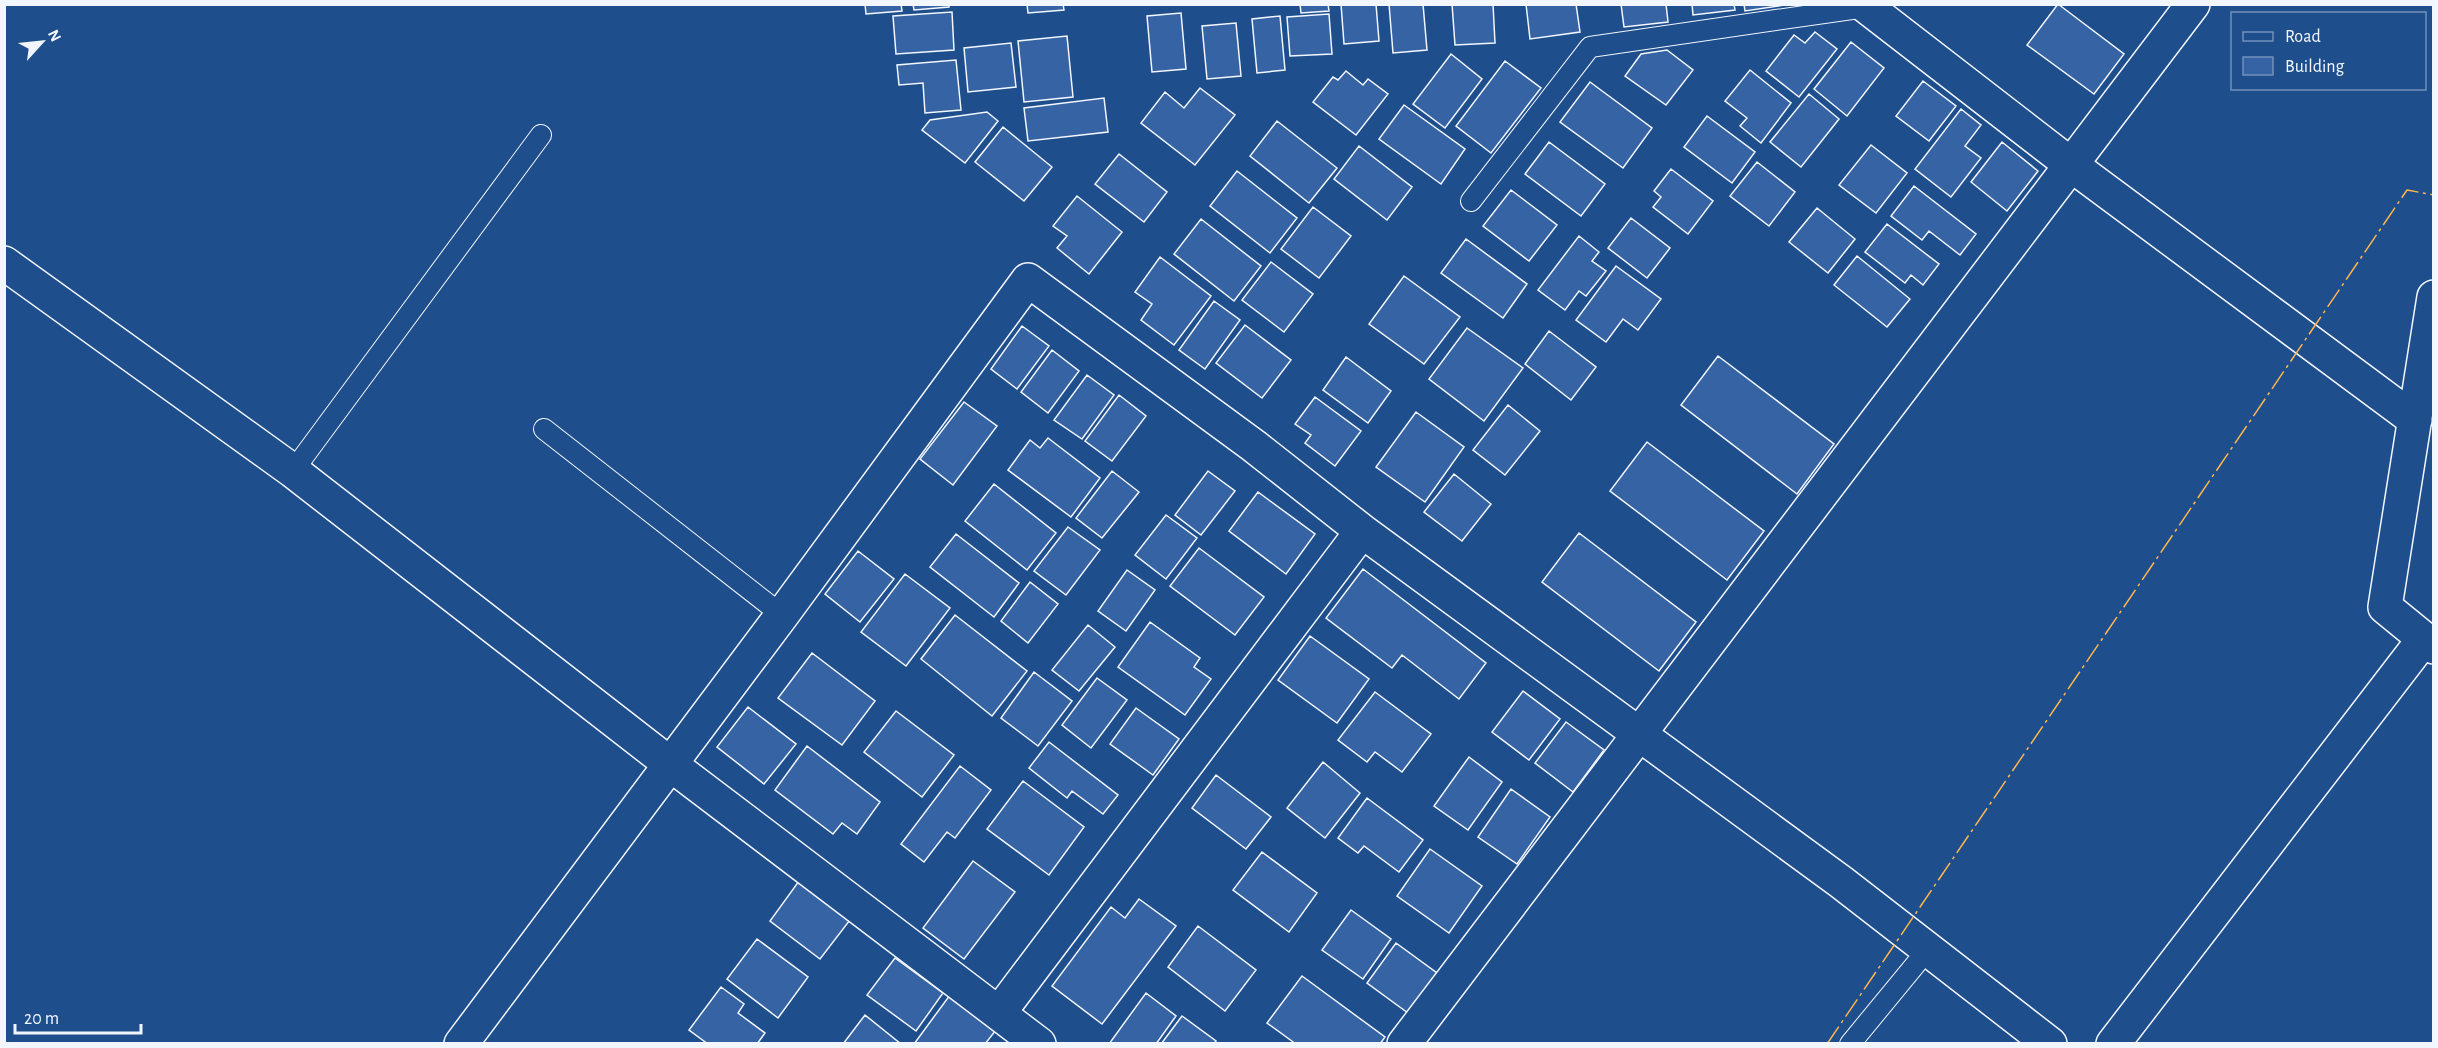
<svg xmlns="http://www.w3.org/2000/svg" width="2438" height="1048" font-family="'Alegreya Sans',sans-serif">
<style>
.building{fill:#3563a3;stroke:#f2f6ff;stroke-width:1.5}
.lines{fill:none;stroke-linecap:round;stroke-linejoin:round}
.service-casing{stroke:#f2f6ff;stroke-width:22}
.minor-casing{stroke:#f2f6ff;stroke-width:36}
.service{stroke:#1f4e8c;stroke-width:20}
.minor{stroke:#1f4e8c;stroke-width:33}
.power{stroke:#ffb74d;stroke-width:1.5;stroke-dasharray:21 4.5 3 4.5;stroke-linecap:butt}
</style>
<rect width="100%" height="100%" fill="#1f4e8c"/>
<!-- building -->
<path class="building" d="M865 4H901L902 11 866 14Z
M913 4H949V7L914 10Z
M1027 4H1063L1064 10 1028 13Z
M1300 4H1328L1329 11 1301 13Z
M1341 4H1376L1379 41 1344 44Z
M1389 4H1423L1427 50 1393 53Z
M1452 4H1493L1495 43 1455 45Z
M1526 4H1576L1580 32 1530 39Z
M1621 4H1666L1668 22 1624 27Z
M1692 4H1734L1735 10 1693 15Z
M1744 4H1791L1745 11Z
M2058 4 2124 54 2094 94 2027 45Z
M952 12 954 50 896 54 893 16Z
M1181 13 1186 69 1152 72 1147 16Z
M1329 14 1332 54 1290 56 1287 17Z
M1280 16 1285 70 1257 73 1252 19Z
M1236 23 1241 76 1207 79 1202 26Z
M1815 32 1837 49 1799 97 1766 71 1794 35 1805 43Z
M1067 36 1073 97 1024 102 1018 41Z
M1851 42 1884 68 1847 116 1814 89Z
M1011 43 1016 87 968 92 964 48Z
M1667 50 1693 70 1666 105 1625 76 1641 54Z
M1451 54 1482 79 1445 128 1413 104Z
M956 60 961 110 925 113 923 83 899 85 897 65Z
M1505 61 1541 88 1491 153 1456 126Z
M1750 70 1791 103 1761 143 1740 126 1747 118 1725 101Z
M1346 71 1363 85 1368 79 1388 94 1356 135 1313 102 1333 77 1338 80Z
M1923 81 1956 106 1929 141 1896 116Z
M1590 82 1652 128 1623 168 1560 122Z
M1200 88 1235 115 1195 165 1141 123 1165 92 1184 108Z
M1809 94 1839 119 1801 167 1770 142Z
M1104 98 1108 132 1028 141 1024 108Z
M1404 105 1465 149 1441 184 1379 139Z
M1961 109 1981 125 1965 146 1981 158 1951 197 1915 169Z
M987 112 998 121 965 163 922 130 930 120Z
M1707 116 1755 152 1732 183 1684 147Z
M1277 121 1337 168 1309 203 1250 156Z
M1003 127 1052 167 1024 201 975 162Z
M1549 142 1605 184 1581 216 1525 174Z
M2002 142 2038 171 2007 211 1971 182Z
M1871 145 1907 173 1876 213 1839 185Z
M1359 146 1412 187 1387 220 1334 179Z
M1119 154 1167 192 1144 222 1095 184Z
M1757 162 1795 192 1769 226 1730 196Z
M1671 169 1713 201 1688 234 1653 207 1661 197 1654 191Z
M1237 171 1297 218 1270 253 1210 206Z
M1914 186 1976 234 1960 255 1929 231 1922 240 1891 216Z
M1511 190 1557 225 1529 261 1483 226Z
M1077 196 1122 232 1089 274 1057 248 1067 236 1053 226Z
M1313 207 1351 236 1319 278 1281 249Z
M1817 208 1855 239 1828 273 1789 242Z
M1631 218 1670 248 1647 278 1608 248Z
M1201 219 1261 266 1234 301 1174 254Z
M1887 224 1939 264 1923 285 1911 275 1905 283 1865 252Z
M1579 236 1599 252 1592 261 1606 271 1586 296 1579 291 1565 310 1538 290Z
M1466 239 1527 284 1503 318 1441 273Z
M1857 256 1910 299 1887 327 1834 285Z
M1160 257 1211 296 1174 345 1141 320 1152 304 1135 292Z
M1271 262 1313 294 1284 332 1242 300Z
M1616 266 1661 299 1638 330 1623 319 1606 342 1576 320Z
M1404 276 1460 317 1424 364 1369 324Z
M1214 301 1240 320 1205 369 1179 350Z
M1245 325 1291 360 1262 398 1216 363Z
M1022 326 1049 346 1017 389 991 369Z
M1467 328 1523 368 1484 421 1429 379Z
M1549 331 1596 367 1571 400 1525 364Z
M1052 350 1079 371 1048 413 1021 392Z
M1718 356 1834 444 1797 494 1681 405Z
M1346 357 1391 391 1368 423 1323 390Z
M1087 375 1114 395 1082 439 1054 420Z
M1119 395 1146 416 1112 461 1085 441Z
M1315 397 1361 431 1335 466 1305 443 1311 435 1295 424Z
M964 402 997 426 953 485 920 459Z
M1508 405 1540 431 1505 475 1473 450Z
M1416 412 1464 447 1425 502 1376 467Z
M1048 438 1100 478 1071 517 1008 470 1030 440 1040 448Z
M1647 442 1764 531 1727 580 1610 491Z
M1112 471 1139 492 1102 538 1076 518Z
M1208 471 1235 491 1201 535 1175 515Z
M1454 474 1491 504 1462 541 1424 512Z
M994 484 1056 533 1027 570 965 521Z
M1258 492 1315 534 1286 574 1229 531Z
M1166 515 1197 538 1166 579 1135 555Z
M1068 527 1100 550 1066 595 1034 571Z
M1579 533 1696 622 1659 671 1542 582Z
M956 534 1019 583 994 617 930 567Z
M1199 548 1264 597 1235 635 1170 586Z
M858 551 894 579 860 622 825 594Z
M1363 569 1486 663 1459 699 1402 655 1392 668 1326 618Z
M1127 570 1155 590 1126 631 1098 611Z
M905 574 950 608 906 666 861 632Z
M1030 582 1058 604 1028 643 1001 621Z
M955 615 1027 671 992 716 921 659Z
M1150 622 1200 658 1194 667 1211 679 1185 715 1118 667Z
M1088 625 1115 647 1079 691 1052 670Z
M1310 636 1369 679 1337 723 1278 680Z
M812 653 875 701 842 745 778 698Z
M1034 672 1072 701 1038 746 1001 718Z
M1097 678 1127 700 1091 748 1062 725Z
M1523 691 1560 719 1529 760 1492 732Z
M1375 692 1431 734 1402 772 1375 752 1367 762 1338 740Z
M748 707 796 744 764 784 717 747Z
M1136 708 1179 739 1153 775 1110 744Z
M896 711 954 755 922 797 864 752Z
M1566 722 1604 750 1573 792 1535 763Z
M1049 742 1118 795 1103 814 1072 791 1067 798 1029 768Z
M807 746 880 802 857 834 842 823 833 834 775 790Z
M1469 757 1502 782 1468 830 1434 806Z
M1323 762 1360 793 1325 838 1287 808Z
M960 766 991 790 955 838 947 832 924 862 901 844Z
M1216 775 1271 817 1246 849 1192 808Z
M1023 781 1084 827 1049 875 987 829Z
M1511 789 1550 817 1517 864 1478 837Z
M1367 798 1423 840 1399 872 1364 846 1358 853 1338 838Z
M1430 849 1482 886 1449 933 1397 896Z
M1262 852 1317 893 1289 932 1233 890Z
M973 861 1015 892 964 959 923 928Z
M799 881 850 920 820 959 770 921Z
M1139 899 1176 926 1102 1024 1052 986 1111 907 1125 918Z
M1351 910 1391 939 1363 979 1322 950Z
M1198 926 1256 970 1225 1011 1168 967Z
M757 939 808 977 778 1018 727 979Z
M1396 943 1437 973 1408 1013 1367 983Z
M895 958 943 993 916 1031 867 995Z
M1302 976 1385 1037 1380 1044H1296L1267 1023Z
M721 987 744 1004 738 1013 765 1033 757 1044H708L689 1030Z
M1146 993 1176 1016 1156 1044H1109Z
M950 995 996 1030 985 1044H914Z
M865 1015 901 1044H843Z
M1182 1016 1216 1041 1214 1044H1161Z"/>
<g class="lines">
<!-- service casing -->
<g class="service-casing">
<path id="service" d="M1471 201 1590 47 1866 7
M544 429 782 615
M293 471 541 135
M1850 1044 1929 948"/>
</g>
<!-- minor casing -->
<g class="minor-casing">
<path id="minor" d="M1863 4 2070 164 2415 420
M4 263 293 471 670 764 1039 1044
M2434 297 2385 607 2434 647
M999 1013 1362 531
M461 1044 782 615 1028 280 1254 446 1362 531 1841 882 2050 1044
M1404 1044 2193 4
M2113 1044 2424 639"/>
</g>
<!-- service -->
<use href="#service" class="service"/>
<!-- minor -->
<use href="#minor" class="minor"/>
<!-- power -->
<path class="power" d="M1827 1044 2407 190 2434 195"/>
</g>
<!-- border -->
<rect width="2438" height="1048" fill="none" stroke="#f2f6ff" stroke-width="12"/>
<!-- legend -->
<rect x="2231" y="12" width="195" height="78" fill="#1f4e8c" stroke="#7391ba" stroke-width="1.5"/>
<rect x="2243" y="32" width="30" height="9" fill="#1f4e8c" stroke="#7391ba" stroke-width="1.5"/>
<text x="2285" y="42" font-size="18" fill="#f2f6ff">Road</text>
<rect x="2243" y="57" width="30" height="18" fill="#3563a3" stroke="#7391ba" stroke-width="1.5"/>
<text x="2285" y="72" font-size="18" fill="#f2f6ff">Building</text>
<!-- north arrow -->
<g transform="translate(42 42) rotate(63)" stroke="#1f4e8c" stroke-width="4.5" paint-order="stroke">
<path d="M0-4.5L10 22L0 15L-10 22Z" fill="#f2f6ff"/>
<text y="-9" font-size="16" font-weight="bold" text-anchor="middle" fill="#f2f6ff">N</text>
</g>
<!-- scale -->
<path d="M15 1024v9h126v-9" fill="none" stroke="#f2f6ff" stroke-width="3"/>
<text x="24" y="1024" font-size="18" fill="#f2f6ff" stroke="#1f4e8c" stroke-width="4.5" paint-order="stroke">20 m</text>
</svg>
